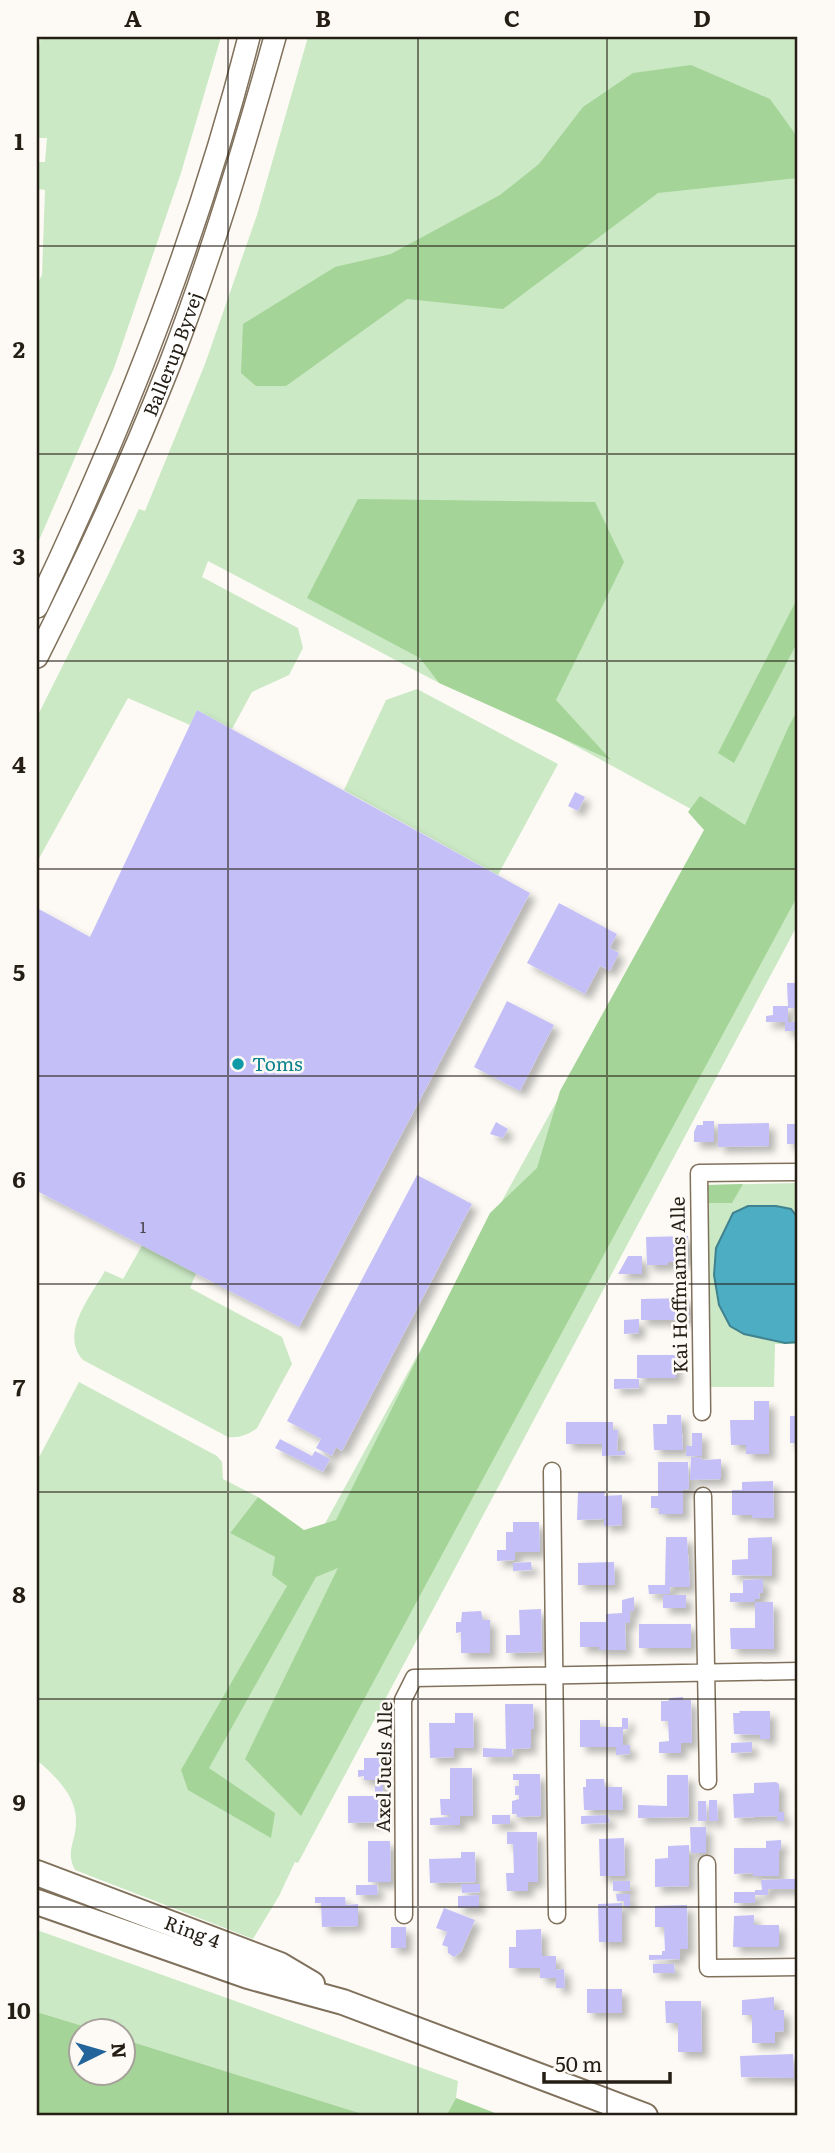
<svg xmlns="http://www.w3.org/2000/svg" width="835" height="2153" font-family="Literata,serif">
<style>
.green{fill:#cbe9c4}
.forest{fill:#a4d498}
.water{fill:#4cadc3;stroke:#40828f;stroke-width:2}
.building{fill:#c4c0f7;filter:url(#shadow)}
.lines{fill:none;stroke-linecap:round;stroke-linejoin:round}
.street-casing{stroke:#80715c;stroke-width:19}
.secondary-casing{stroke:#80715c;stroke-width:24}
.primary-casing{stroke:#80715c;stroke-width:28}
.street{stroke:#fff;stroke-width:16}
.secondary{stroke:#fff;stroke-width:21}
.primary{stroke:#fff;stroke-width:24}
.grid{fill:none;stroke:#241e15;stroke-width:2;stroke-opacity:0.55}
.culture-dot{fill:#0f9aa8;stroke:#fdfaf5;stroke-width:2.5}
.labels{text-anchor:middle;stroke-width:5;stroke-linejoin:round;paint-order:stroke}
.number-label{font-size:16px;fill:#4c464e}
.street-label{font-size:19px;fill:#241e15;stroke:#fdfaf5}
.culture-label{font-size:19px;fill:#0d838f;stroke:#fdfaf5;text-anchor:start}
.neatline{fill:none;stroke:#241e15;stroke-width:2.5}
.grid-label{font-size:23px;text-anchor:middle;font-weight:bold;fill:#241e15}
</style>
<defs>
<filter id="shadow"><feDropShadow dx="6" dy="6" stdDeviation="3.5" flood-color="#0004"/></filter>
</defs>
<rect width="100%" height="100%" fill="#fdfaf5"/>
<!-- green -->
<path class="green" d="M41 37H221L181 173 114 368 37 545V284L42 275 45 190 37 189V162H45L47 138H37V58Z
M308 37H798V924L298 1863 295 1862 279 1896 253 1939 75 1870C65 1851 76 1842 76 1822 77 1796 55 1776 37 1760V1461L79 1382 217 1456 222 1462 223 1479 258 1497 230 1533 275 1557 287 1586 215 1724 711 820 426 664 439 683 208 561 202 577 298 628 303 648 289 675 252 692 232 729 197 710 190 725 128 698 37 862V717L108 575 139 509 145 511 205 364 257 215Z
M417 689 558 764 498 875 344 790 386 700Z
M798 1183V1344H775L774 1387H711L708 1185Z
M144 1242 197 1271 190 1288 282 1337 292 1364 257 1428C248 1435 239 1438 228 1437L83 1360C59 1333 91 1296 105 1271L123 1279Z
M37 1930 458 2081 456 2098 446 2116H369L123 2039 122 2030H96L37 2012Z"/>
<!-- forest -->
<path class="forest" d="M691 65 770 99 798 138V178L658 193 503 309 407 299 286 386H256L241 373 243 324 335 267 391 254 500 195 539 164 583 107 633 73Z
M358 499 595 502 624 562 556 700 611 760 439 683 420 658 307 598Z
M798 597V641L734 763 718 753Z
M798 709V895L301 1816 245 1759 338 1568 316 1577 209 1768 275 1813 271 1838 188 1790 181 1770 287 1586 272 1575 275 1557 230 1533 258 1497 304 1530 336 1520 490 1213 537 1168 560 1091 704 830 688 812 700 796 745 825 788 728Z
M743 1184 732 1203H708V1185Z
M37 2012 96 2030H80V2072H122L123 2039 369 2116H37Z
M456 2098 503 2116H446Z"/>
<!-- water -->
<path class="water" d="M748 1206H776L791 1209 798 1218V1342L785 1343 744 1334 730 1326 719 1305 714 1275 716 1248 733 1213Z"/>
<!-- building -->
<path class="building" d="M197 710 530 893 299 1327 37 1191V908L90 937Z
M575 792 585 797 578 811 568 806Z
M559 903 617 934 610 948 619 953 610 971 600 966 585 994 527 963Z
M787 983H798V1008H788V1022H798V1031H785V1022H766V1016L773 1015V1006H788Z
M507 1001 554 1025 520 1091 474 1067Z
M703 1121H714V1142H694V1132L697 1125H703Z
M496 1122 508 1129 503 1138 490 1134Z
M769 1123V1146L718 1147V1124Z
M787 1124H798V1144H787Z
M417 1175 472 1204 342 1451 336 1447 332 1456 316 1448 321 1439 287 1421Z
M688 1236V1261L668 1262V1265H647L646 1237Z
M628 1256H642V1274H618Z
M689 1298V1320H641V1299Z
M639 1319V1333L624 1334V1320Z
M637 1355H676V1378H637Z
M614 1379H639V1388L614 1389Z
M754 1401H769V1454H746V1445H731L730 1420H754Z
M667 1415H681L683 1450H654L653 1424H667Z
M790 1416H798V1443H790Z
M566 1422H613V1430H618L617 1451H625V1455L602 1456V1444H566Z
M692 1433H702V1456H686V1446H692Z
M280 1439 312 1456 315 1451 330 1459 323 1472 275 1448Z
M691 1457H701L702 1460 721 1459V1479L690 1480Z
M658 1462H688L689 1489 683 1490V1514H659V1508H651V1496H658Z
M773 1481 774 1518H752V1515H732V1490H742V1482Z
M578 1492H605L604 1496 622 1495V1525L604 1526V1519L577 1520Z
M513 1522H539L540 1552H515V1560L497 1561V1550H506V1532H513Z
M666 1537H687L690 1587H670V1594H649L648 1585H665Z
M772 1537V1576L732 1575V1560L748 1559V1538Z
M531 1562 532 1570 513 1571V1563Z
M614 1562 615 1585H578V1563Z
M763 1579V1593H759L760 1599H755V1602H730V1593H743V1580Z
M663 1595H686V1608H663Z
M634 1597V1611H630V1623H625L626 1650H599V1647H580V1622H606V1614L622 1613V1600Z
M755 1602H773L774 1649H731L730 1628H755Z
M541 1609 542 1652 506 1653V1635H520L519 1610Z
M481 1611 483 1620H490V1653H461V1632L456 1633V1622H461L462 1612Z
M639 1624H691V1648H639Z
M683 1697V1700H691L692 1743H681V1753H659V1742L669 1741 668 1721H661V1701H668L670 1698Z
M505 1704H533L534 1729H531V1748L512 1749 513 1757H483V1748L506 1749Z
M739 1711H770V1739H760V1735L734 1734 733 1713H740Z
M455 1713H473L474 1748H454V1757L430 1758 429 1723H455Z
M622 1718H628V1729H623V1745H630V1754L616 1755V1747H580V1720H600V1727H622Z
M752 1742V1752L731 1753V1743Z
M364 1758H382L384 1822 348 1823V1796H375V1780H364V1776L358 1777V1770H364Z
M450 1768H472L473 1816H460V1825H430V1818L450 1817V1815H441L440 1799H450Z
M513 1774H540L541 1816 517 1817V1814H512V1801L519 1799V1795H515V1786H519V1780H513Z
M667 1775H688L689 1817 638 1818V1805L667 1806Z
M586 1779H604L605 1787H622L623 1810H584L583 1787H586Z
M776 1782 779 1784V1812H784V1821H777V1816L734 1818 733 1794 754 1793V1783Z
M709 1800H717L718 1821H709Z
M698 1801H706L707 1821H698Z
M492 1815H510V1824H492Z
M608 1815 610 1822 608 1823 581 1824V1816Z
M690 1827H706V1853H691Z
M507 1832H537L538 1882H528V1891H507L506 1873H514L513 1844H507Z
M624 1838 625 1876H600L599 1839Z
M781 1840V1850H779V1876H753V1873L734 1874V1848H766V1841Z
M368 1841H390L391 1882H368Z
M689 1845V1886L655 1887V1859L668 1858V1846Z
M461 1852H475L476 1882 430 1883 429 1859 461 1858Z
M785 1879H798V1889H768V1895H755V1903H734V1892H755V1890H762L761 1880Z
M613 1881H630V1891H613Z
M461 1884H480V1892L462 1893Z
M356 1885H377L378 1895H356Z
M616 1894H630V1907H624V1901H617Z
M479 1895V1908H458V1896Z
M315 1897H345L346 1905 358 1904V1926L322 1927 321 1903H315Z
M622 1903V1942H599L598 1904Z
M687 1905 688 1949H680V1959L649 1960V1955H662V1951H665L664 1927H655V1906Z
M444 1908 475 1920 461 1952 454 1957 448 1953V1947L442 1945 447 1932 436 1928Z
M754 1915V1925H779V1947H733L734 1916Z
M391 1927H406V1948H391Z
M541 1929 542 1956H556V1970L564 1969 565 1988H556V1978H540V1968H509V1947H516V1930Z
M653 1964H674L675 1973H653Z
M587 1989H622V2013H587Z
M774 1997V2010H784V2031L775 2032V2043H752V2015H742V2000Z
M665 2001H701L702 2052H678V2023H666Z
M793 2054 794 2078 741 2077 740 2056Z"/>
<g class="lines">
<!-- street casing -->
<g class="street-casing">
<path id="street" d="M702 1412 699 1173 798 1172
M552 1471 557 1915
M703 1496 708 1781
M707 1864 708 1968 798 1967
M404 1915 403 1700 414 1678 798 1671"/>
</g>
<!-- secondary casing -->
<g class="secondary-casing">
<g id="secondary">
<path d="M37 607C125 423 199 234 249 37"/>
<path id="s1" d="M37 657C85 562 130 465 169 366 211 258 244 148 275 37"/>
</g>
</g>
<!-- primary casing -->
<g class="primary-casing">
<g id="primary">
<path id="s2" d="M37 1873 280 1965 312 1984"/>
<path d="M37 1902 248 1976 343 2002 645 2116"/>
</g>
</g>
<!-- street -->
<use href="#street" class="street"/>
<!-- secondary -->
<use href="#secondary" class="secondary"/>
<!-- primary -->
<use href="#primary" class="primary"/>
</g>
<!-- grid -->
<path class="grid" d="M228 37V2116M418 37V2116M607 37V2116M37 246H798M37 454H798M37 661H798M37 869H798M37 1076H798M37 1284H798M37 1492H798M37 1699H798M37 1907H798"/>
<!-- markers -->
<circle class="culture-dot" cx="238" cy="1064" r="7"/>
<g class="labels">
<!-- number labels -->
<g class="number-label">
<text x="143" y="1233">1</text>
</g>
<!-- street labels -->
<g class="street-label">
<text dy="7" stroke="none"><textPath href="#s1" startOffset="332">Ballerup Byvej</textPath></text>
<text transform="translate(679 1285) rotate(-91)" y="7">Kai Hoffmanns Alle</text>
<text transform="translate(384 1767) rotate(-89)" y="7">Axel Juels Alle</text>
<text dy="7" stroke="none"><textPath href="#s2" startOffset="166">Ring 4</textPath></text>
</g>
<!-- culture labels -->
<g class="culture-label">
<text x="252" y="1071">Toms</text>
</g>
</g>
<!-- border -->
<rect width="835" height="2153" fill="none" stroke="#fdfaf5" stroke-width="77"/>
<!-- north arrow -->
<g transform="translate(102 2052) rotate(85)"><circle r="33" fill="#fdfaf5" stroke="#a6a29b" stroke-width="2"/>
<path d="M0-5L12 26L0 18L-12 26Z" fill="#23659b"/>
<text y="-10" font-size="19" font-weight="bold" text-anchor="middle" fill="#241e15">N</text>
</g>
<!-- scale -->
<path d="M544 2072v10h126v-10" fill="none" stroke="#241e15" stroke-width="3.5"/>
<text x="555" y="2072" font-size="21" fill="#241e15" stroke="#fdfaf5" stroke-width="5" paint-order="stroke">50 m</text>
<rect x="38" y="38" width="758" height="2076" class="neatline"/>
<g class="grid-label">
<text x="133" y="27">A</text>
<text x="323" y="27">B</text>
<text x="512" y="27">C</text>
<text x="702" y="27">D</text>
<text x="19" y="150">1</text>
<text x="19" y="358">2</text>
<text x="19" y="565">3</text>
<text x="19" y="773">4</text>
<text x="19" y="981">5</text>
<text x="19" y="1188">6</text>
<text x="19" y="1396">7</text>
<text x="19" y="1603">8</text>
<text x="19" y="1811">9</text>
<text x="19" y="2019">10</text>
</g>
</svg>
